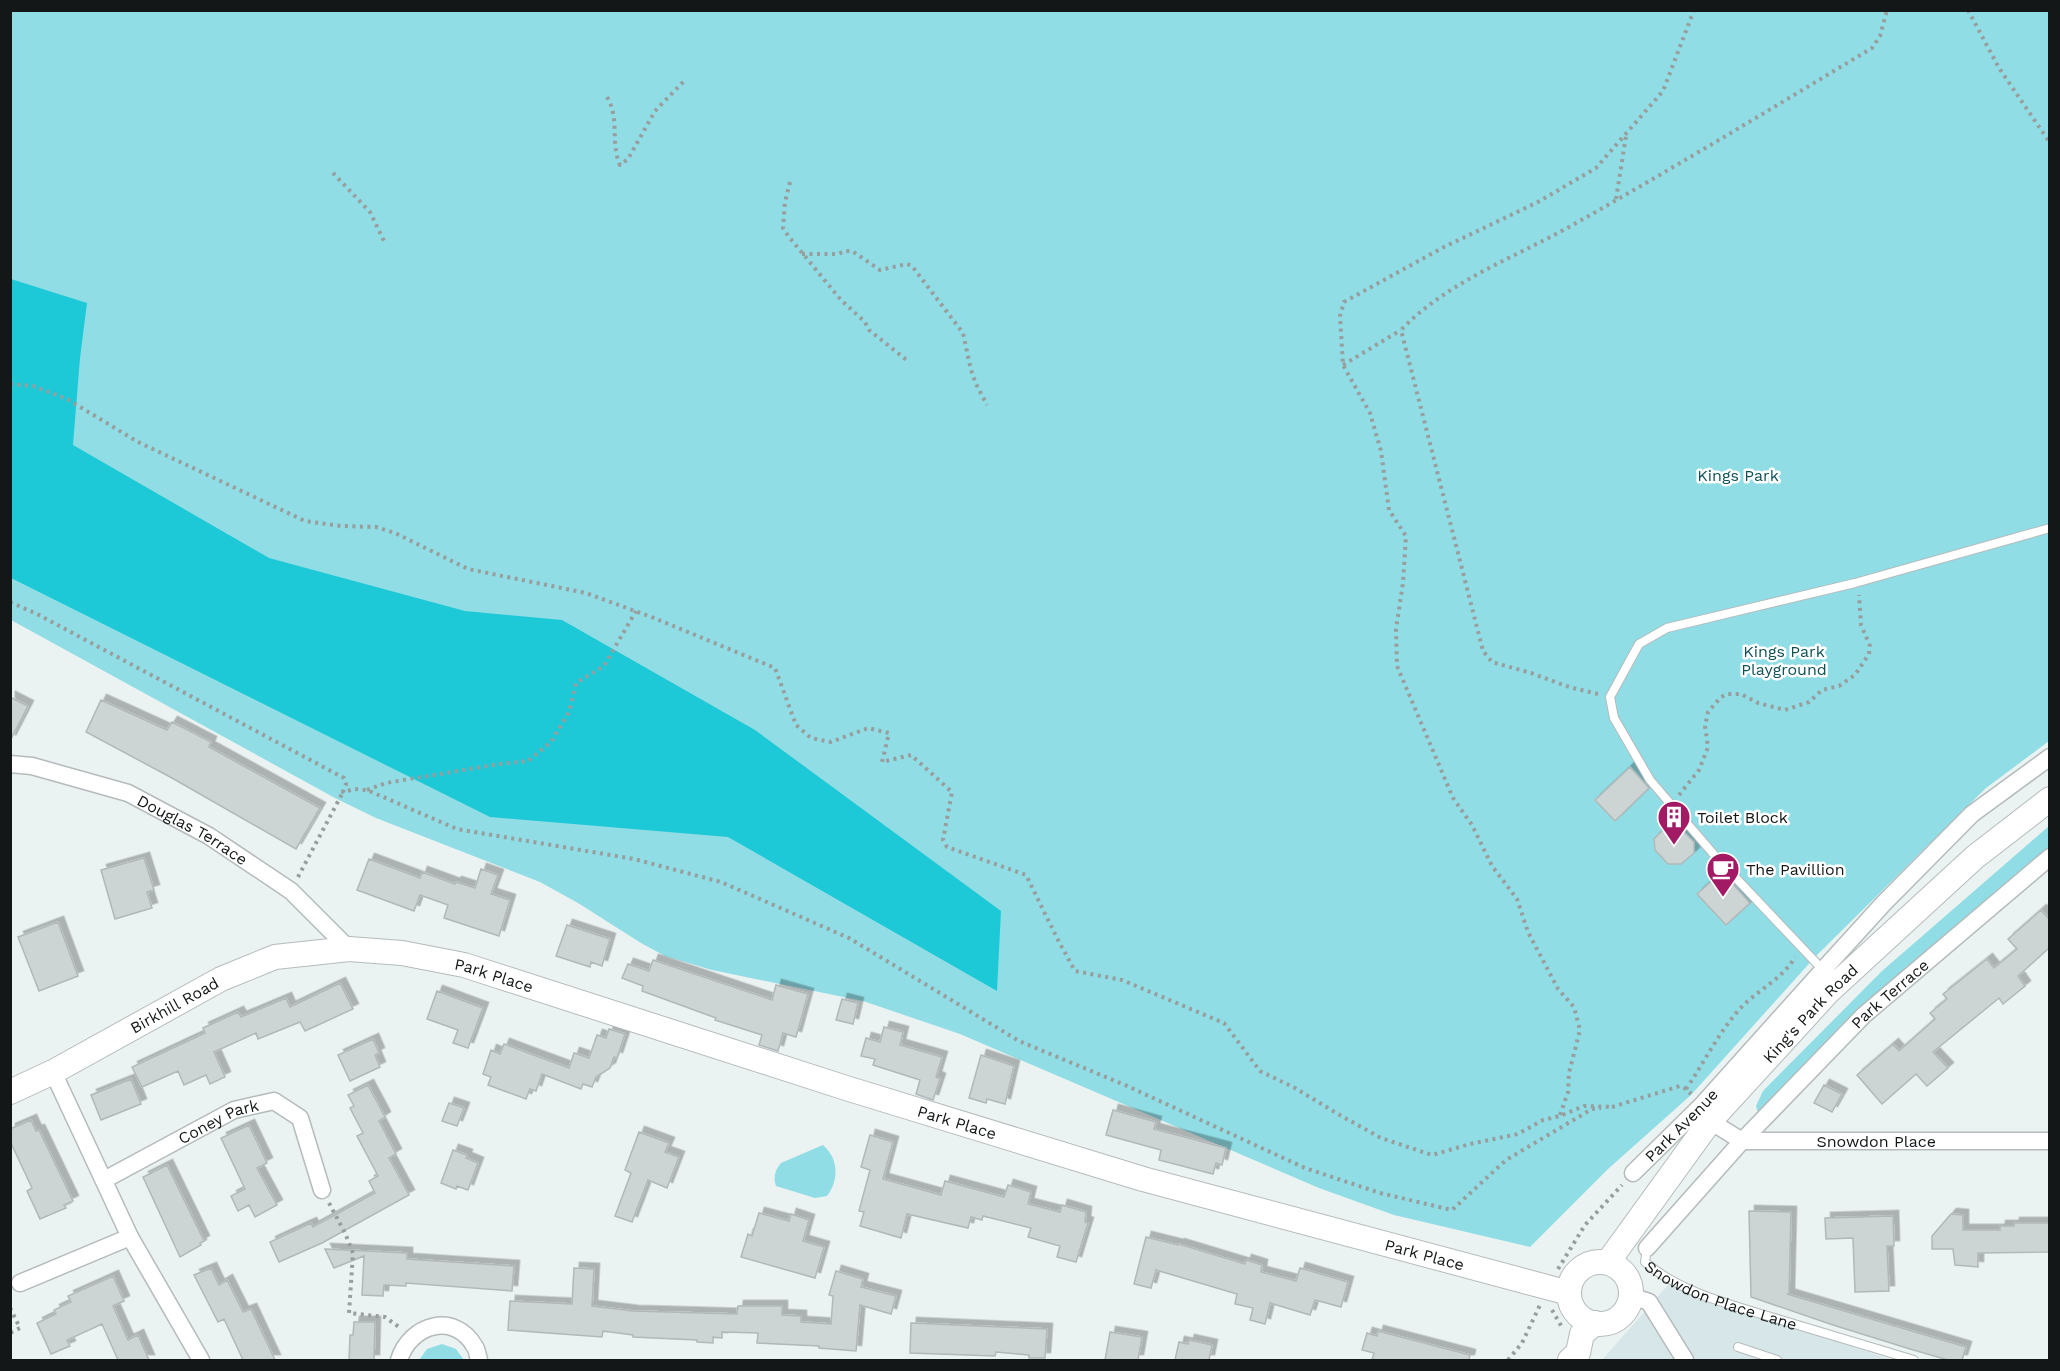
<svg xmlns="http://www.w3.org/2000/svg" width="2060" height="1371" font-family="'Work Sans',sans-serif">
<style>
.built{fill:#d7e7e9}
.green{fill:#90dde5}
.forest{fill:#1ec9d7}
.building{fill:#cdd4d4;stroke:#b1b8b9;stroke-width:1.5;filter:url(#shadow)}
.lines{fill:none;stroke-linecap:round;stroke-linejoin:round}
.lane-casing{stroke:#b5bbbc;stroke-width:10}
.street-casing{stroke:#b5bbbc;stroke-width:19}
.secondary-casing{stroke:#b5bbbc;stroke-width:26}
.path{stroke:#989d9d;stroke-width:4;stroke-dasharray:3 4.5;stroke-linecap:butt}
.lane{stroke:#fff;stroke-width:8}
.street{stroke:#fff;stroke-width:16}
.secondary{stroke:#fff;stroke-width:24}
.labels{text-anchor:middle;stroke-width:5;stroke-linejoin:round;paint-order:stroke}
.park-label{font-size:16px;fill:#0f5156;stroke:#fff}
.poi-label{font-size:16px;fill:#141717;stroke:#fff;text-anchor:start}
.street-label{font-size:16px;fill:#141717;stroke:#fff}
</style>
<defs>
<filter id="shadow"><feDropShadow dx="5.5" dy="-5.5" stdDeviation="0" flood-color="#0004"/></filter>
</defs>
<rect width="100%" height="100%" fill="#ebf2f2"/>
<!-- built -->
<path class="built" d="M1668 1285 1892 1360H1602Z"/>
<!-- green -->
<path class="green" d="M11 11H2049V741L1986 788 1815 957 1691 1095 1608 1169 1530 1247 1394 1215 1319 1188 960 1034 863 1001 712 970 665 956 641 943 578 903 540 882 376 818 335 798 11 620Z
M2049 826V857L1759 1116 1756 1106 1763 1091 1882 971Z
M823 1145C839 1159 839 1180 827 1196L815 1198 776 1186C773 1177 775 1170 781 1163Z
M442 1344 456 1349 464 1360H419L427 1349Z"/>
<!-- forest -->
<path class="forest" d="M11 279 87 303 80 358 73 445 269 558 465 611 562 620 755 730 1001 911 997 991 728 837 490 817 11 578Z"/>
<!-- building -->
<path class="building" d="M10 697 28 706 10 741Z
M101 700 167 730 172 722 211 742 209 747 320 808 296 849 172 778 86 732Z
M1630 767 1649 788 1615 821 1595 800Z
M1676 824 1694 842V853L1681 864H1668L1655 850 1654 839 1666 827Z
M144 858 154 890 147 892 152 908 115 919 101 870Z
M369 859 420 878 422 872 455 884 456 882 475 888 481 869 498 875 491 894 510 900 499 936 444 918 448 905 420 895 414 911 357 890Z
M1722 872 1750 903 1726 925 1697 894Z
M2041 910 2049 919V948L2018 976 2025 986 2003 1004 1999 998 1933 1052 1948 1068 1927 1086 1916 1074 1882 1104 1857 1075 1893 1044 1899 1051 1935 1019 1930 1013 1947 999 1943 994 1987 959 1994 968 2017 949 2008 939Z
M58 922 78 976 39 991 18 937Z
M567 925 610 939 602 966 591 962 590 967 556 956Z
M653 960 772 1000 776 985 808 994 796 1037 783 1033 778 1051 759 1045 762 1035 715 1020 716 1018 642 991 643 986 622 978 628 964 649 971Z
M340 983 353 1009 305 1031 300 1022 258 1039 256 1033 214 1052 225 1077 210 1084 206 1075 184 1085 178 1071 142 1087 132 1067 205 1033 203 1028 238 1012 241 1017 286 998 290 1007Z
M437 991 483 1008 468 1048 453 1043 458 1030 427 1019Z
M842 999 858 1003 853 1024 836 1020Z
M884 1027 903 1032 900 1045 942 1057 936 1077 940 1079 933 1100 916 1094 920 1080 873 1065 875 1059 861 1056 866 1038 880 1042Z
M609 1029 625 1034 617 1058 614 1057 610 1068 596 1077 592 1087 583 1084 581 1089 542 1074 536 1091 530 1089 526 1099 488 1085 491 1077 483 1074 491 1050 500 1054 504 1044 569 1068 574 1053 589 1058 597 1035 606 1038Z
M373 1039 379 1053 375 1055 380 1067 350 1081 338 1055Z
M981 1055 1014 1066 1005 1104 987 1099 986 1103 969 1098Z
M131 1079 141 1104 101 1120 91 1095Z
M368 1085 385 1117 379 1121 396 1154 389 1158 409 1195 322 1243 279 1262 270 1242 311 1223 313 1227 375 1193 369 1181 378 1176 357 1136 363 1133 350 1108 354 1106 348 1095Z
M1824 1085 1842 1094 1832 1112 1814 1103Z
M449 1103 464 1108 457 1126 442 1121Z
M1113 1110 1156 1122 1154 1129 1226 1148 1222 1165 1216 1163 1213 1174 1159 1160 1161 1150 1106 1135Z
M31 1120 36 1131 39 1130 73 1201 64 1205 66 1208 40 1219 27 1191 32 1188 10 1141V1129Z
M249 1125 267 1163 257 1168 277 1205 255 1217 249 1205 238 1211 231 1196 245 1189 221 1138Z
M639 1132 669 1143 665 1152 679 1157 667 1188 648 1180 632 1222 615 1216 631 1173 625 1170Z
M870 1135 893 1142 883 1179 941 1195 945 1181 1004 1197 1008 1185 1031 1192 1028 1204 1060 1212 1062 1205 1086 1212 1085 1222 1088 1223 1076 1262 1057 1257 1060 1246 1028 1237 1031 1228 983 1216 982 1220 971 1217 968 1228 907 1214 901 1238 860 1226 864 1212 859 1211 870 1170 861 1167Z
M453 1150 467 1155 466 1158 478 1163 468 1190 457 1186 456 1189 441 1183Z
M167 1165 204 1241 200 1243 201 1245 180 1257 143 1177Z
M1749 1211 1791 1212 1789 1294H1787L1966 1347 1962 1360H1948L1910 1349 1833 1325 1751 1297Z
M759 1213 789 1221 791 1214 809 1220 803 1241 824 1247 815 1278 741 1257 748 1234 752 1236Z
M1951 1214 1963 1215V1230H2000V1226H2014V1223H2049V1252L1978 1253V1267L1955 1265 1953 1249H1932V1236Z
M1893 1216 1894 1246H1887L1889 1291 1855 1292 1853 1238 1826 1239 1825 1218Z
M1146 1237 1178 1245 1179 1244 1245 1264 1246 1260 1262 1265 1261 1272 1296 1281 1300 1268 1348 1282 1341 1307 1315 1300 1310 1315 1270 1303 1265 1324 1250 1320 1253 1308 1235 1304 1237 1294 1156 1270 1151 1288 1134 1284Z
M325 1249 407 1253V1259L514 1266 512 1291 406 1283V1286L384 1285 383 1296 362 1295 364 1256 334 1268Z
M211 1268 219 1285 227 1280 243 1312 251 1309 275 1360H243L224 1319 218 1322 194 1275Z
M574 1268 594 1269 592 1306 633 1311 737 1314 738 1306H782V1315L801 1316V1322L831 1324 833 1296 829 1295 836 1271 863 1279 861 1287 896 1296 891 1314 860 1305 856 1351 819 1348V1346L757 1343 758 1333 722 1332V1338L713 1337V1343L697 1342V1340L633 1337V1335L603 1331 602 1337 508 1330 510 1301 572 1304Z
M113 1276 124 1301 113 1306 128 1340 138 1335 149 1360H118L102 1324 67 1340 70 1346 51 1354 37 1323 56 1314 54 1310 71 1302 68 1296Z
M354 1322H375L374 1360H349L350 1335H353Z
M911 1323 1047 1329 1045 1358H1029V1355L996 1352 995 1356 910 1353Z
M1378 1331 1470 1355 1469 1360H1372L1374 1353 1362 1350 1367 1333 1377 1336Z
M1110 1332 1142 1337 1138 1360H1105Z
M1189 1340 1212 1345 1209 1360H1175L1179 1342 1188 1344Z"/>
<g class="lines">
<!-- lane casing -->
<g class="lane-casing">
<g id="lane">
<path d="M1823 970 1716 857 1650 780 1614 718 1610 697 1639 644 1667 628 1855 583 2050 528"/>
<path id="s1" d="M1647 1248 1645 1262C1682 1294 1736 1306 1781 1320 1825 1333 1870 1347 1914 1360"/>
<path d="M1738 1347 1777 1360"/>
</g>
</g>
<!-- street casing -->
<g class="street-casing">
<g id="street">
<path id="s2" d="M10 764 32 766 128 793 209 836 291 891 349 949"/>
<path d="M1823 970 1883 904 1972 814 2050 757"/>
<path d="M53 1072 130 1237 201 1360"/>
<path id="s3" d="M1710 1121 1742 1141H2050"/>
<path id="s4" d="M1633 1173 1701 1106 1823 970 1830 977"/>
<path id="s5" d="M104 1180 234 1110 274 1101 300 1118 322 1190"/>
<path id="s6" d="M1647 1248 1742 1141 1864 1015 2050 857"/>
<path d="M20 1283 130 1237"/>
<path d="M1631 1296 1649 1302 1685 1360"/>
<path d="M399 1360C410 1324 455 1311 475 1347 477 1350 478 1356 479 1360"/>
</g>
</g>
<!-- secondary casing -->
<g class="secondary-casing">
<g id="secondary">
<path id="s7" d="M10 1092 53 1072 221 979 275 957 349 949 402 953 464 965 846 1088 1143 1179 1569 1293"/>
<path id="s8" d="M1608 1262 1710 1121 1828 992 1975 857 2050 799"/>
<circle cx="1600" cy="1293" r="31"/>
<path d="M1570 1360 1578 1353 1582 1334 1595 1323"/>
</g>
</g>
<!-- path -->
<path class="path" d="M1968 10 1999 68 2050 143
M607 97C620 118 610 143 620 165L628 159 655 111 686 79
M333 173 370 212 384 241
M790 182 785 202 783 228 789 237 841 300 865 322 869 330 909 362
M1616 199 1626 136
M802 254H838L845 251H852L880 270 907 264 912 266 963 333 971 370 976 384 987 405
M1343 365 1401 330
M10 384 33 386 67 399 138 442 305 521 341 526 376 527 395 533 468 569 586 593 654 618 775 668 796 725 811 738 831 742 868 728 889 733 882 762 911 755 952 792 943 840 947 847 1026 875 1058 940 1075 971 1122 980 1224 1023 1260 1071 1295 1088 1338 1114 1381 1138 1432 1155 1470 1144 1518 1134 1543 1120 1560 1116 1584 1106 1614 1107
M10 602 37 614 344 778 346 784 343 792 355 789 367 790 457 829 634 859 721 882 849 938 1019 1041 1125 1085 1305 1168 1380 1193 1452 1210 1506 1160 1592 1109 1601 1108
M1598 694 1569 687 1531 673 1492 662 1483 651 1401 330C1449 280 1519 256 1578 222 1677 166 1774 107 1872 48L1880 36 1887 10
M367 790 386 783 499 764 528 761 551 742 569 712 576 683 604 666 636 611
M1679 795 1699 770 1708 747 1705 726 1708 712 1721 697 1728 694H1741L1758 703 1785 710 1809 702 1822 690 1839 686 1855 675 1869 654 1870 646 1861 625 1859 595
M298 877 343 792
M1686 1089C1704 1063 1717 1035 1738 1011 1755 991 1782 980 1795 957
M1612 1107 1680 1086 1686 1089 1691 1094
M1560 1115 1568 1092 1569 1073 1580 1030 1574 1007 1558 989 1528 932 1517 899 1492 866 1472 825 1453 798 1397 666 1396 629 1403 583 1406 536 1389 510 1381 451 1370 413 1343 365 1340 316 1344 302 1442 248 1538 202 1596 168 1663 91 1694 10
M329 1203 345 1233 353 1253 349 1313 385 1317 399 1327
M1558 1269 1585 1225 1622 1185
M10 1308 20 1328 10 1333
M1552 1310 1563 1329
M1508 1360 1522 1343 1540 1305"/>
<!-- lane -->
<use href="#lane" class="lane"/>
<!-- street -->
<use href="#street" class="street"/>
<!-- secondary -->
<use href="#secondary" class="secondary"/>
</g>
<!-- icons -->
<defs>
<g id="building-pin" transform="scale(1.725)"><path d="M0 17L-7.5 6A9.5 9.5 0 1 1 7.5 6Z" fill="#a31a64" stroke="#fff"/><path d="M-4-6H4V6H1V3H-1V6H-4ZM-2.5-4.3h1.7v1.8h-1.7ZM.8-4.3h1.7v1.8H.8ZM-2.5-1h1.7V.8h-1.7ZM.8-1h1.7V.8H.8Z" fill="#fff"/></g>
<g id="cafe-pin" transform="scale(1.725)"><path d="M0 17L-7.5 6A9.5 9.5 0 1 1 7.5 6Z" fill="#a31a64" stroke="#fff"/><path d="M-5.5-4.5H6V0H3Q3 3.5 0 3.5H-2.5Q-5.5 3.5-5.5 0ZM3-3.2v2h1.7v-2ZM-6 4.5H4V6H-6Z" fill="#fff"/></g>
</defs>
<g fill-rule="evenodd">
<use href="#building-pin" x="1674" y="817"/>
<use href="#cafe-pin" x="1723" y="869"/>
</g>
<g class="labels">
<!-- park labels -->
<g class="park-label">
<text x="1738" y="481">Kings Park</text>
<text x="1784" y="657">Kings Park<tspan x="1784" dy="18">Playground</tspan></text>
</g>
<!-- poi labels -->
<g class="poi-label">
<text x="1697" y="823">Toilet Block</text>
<text x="1746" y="875">The Pavillion</text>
</g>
<!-- street labels -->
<g class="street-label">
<text dy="6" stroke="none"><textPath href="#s2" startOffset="196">Douglas Terrace</textPath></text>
<text dy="6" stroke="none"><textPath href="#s7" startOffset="520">Park Place</textPath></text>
<text dy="6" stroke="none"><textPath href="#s6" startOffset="352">Park Terrace</textPath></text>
<text dy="6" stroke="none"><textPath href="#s7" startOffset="186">Birkhill Road</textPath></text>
<text dy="6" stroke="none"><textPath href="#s8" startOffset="321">King's Park Road</textPath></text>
<text dy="6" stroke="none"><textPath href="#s5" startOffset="129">Coney Park</textPath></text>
<text dy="6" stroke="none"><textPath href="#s7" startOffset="1006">Park Place</textPath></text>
<text dy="6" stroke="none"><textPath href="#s4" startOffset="68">Park Avenue</textPath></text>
<text dy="6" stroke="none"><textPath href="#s3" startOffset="172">Snowdon Place</textPath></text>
<text dy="6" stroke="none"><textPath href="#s7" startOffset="1492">Park Place</textPath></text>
<text dy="6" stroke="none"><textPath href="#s1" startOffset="98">Snowdon Place Lane</textPath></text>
</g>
</g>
<!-- border -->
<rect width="2060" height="1371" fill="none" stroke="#141717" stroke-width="24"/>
</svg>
